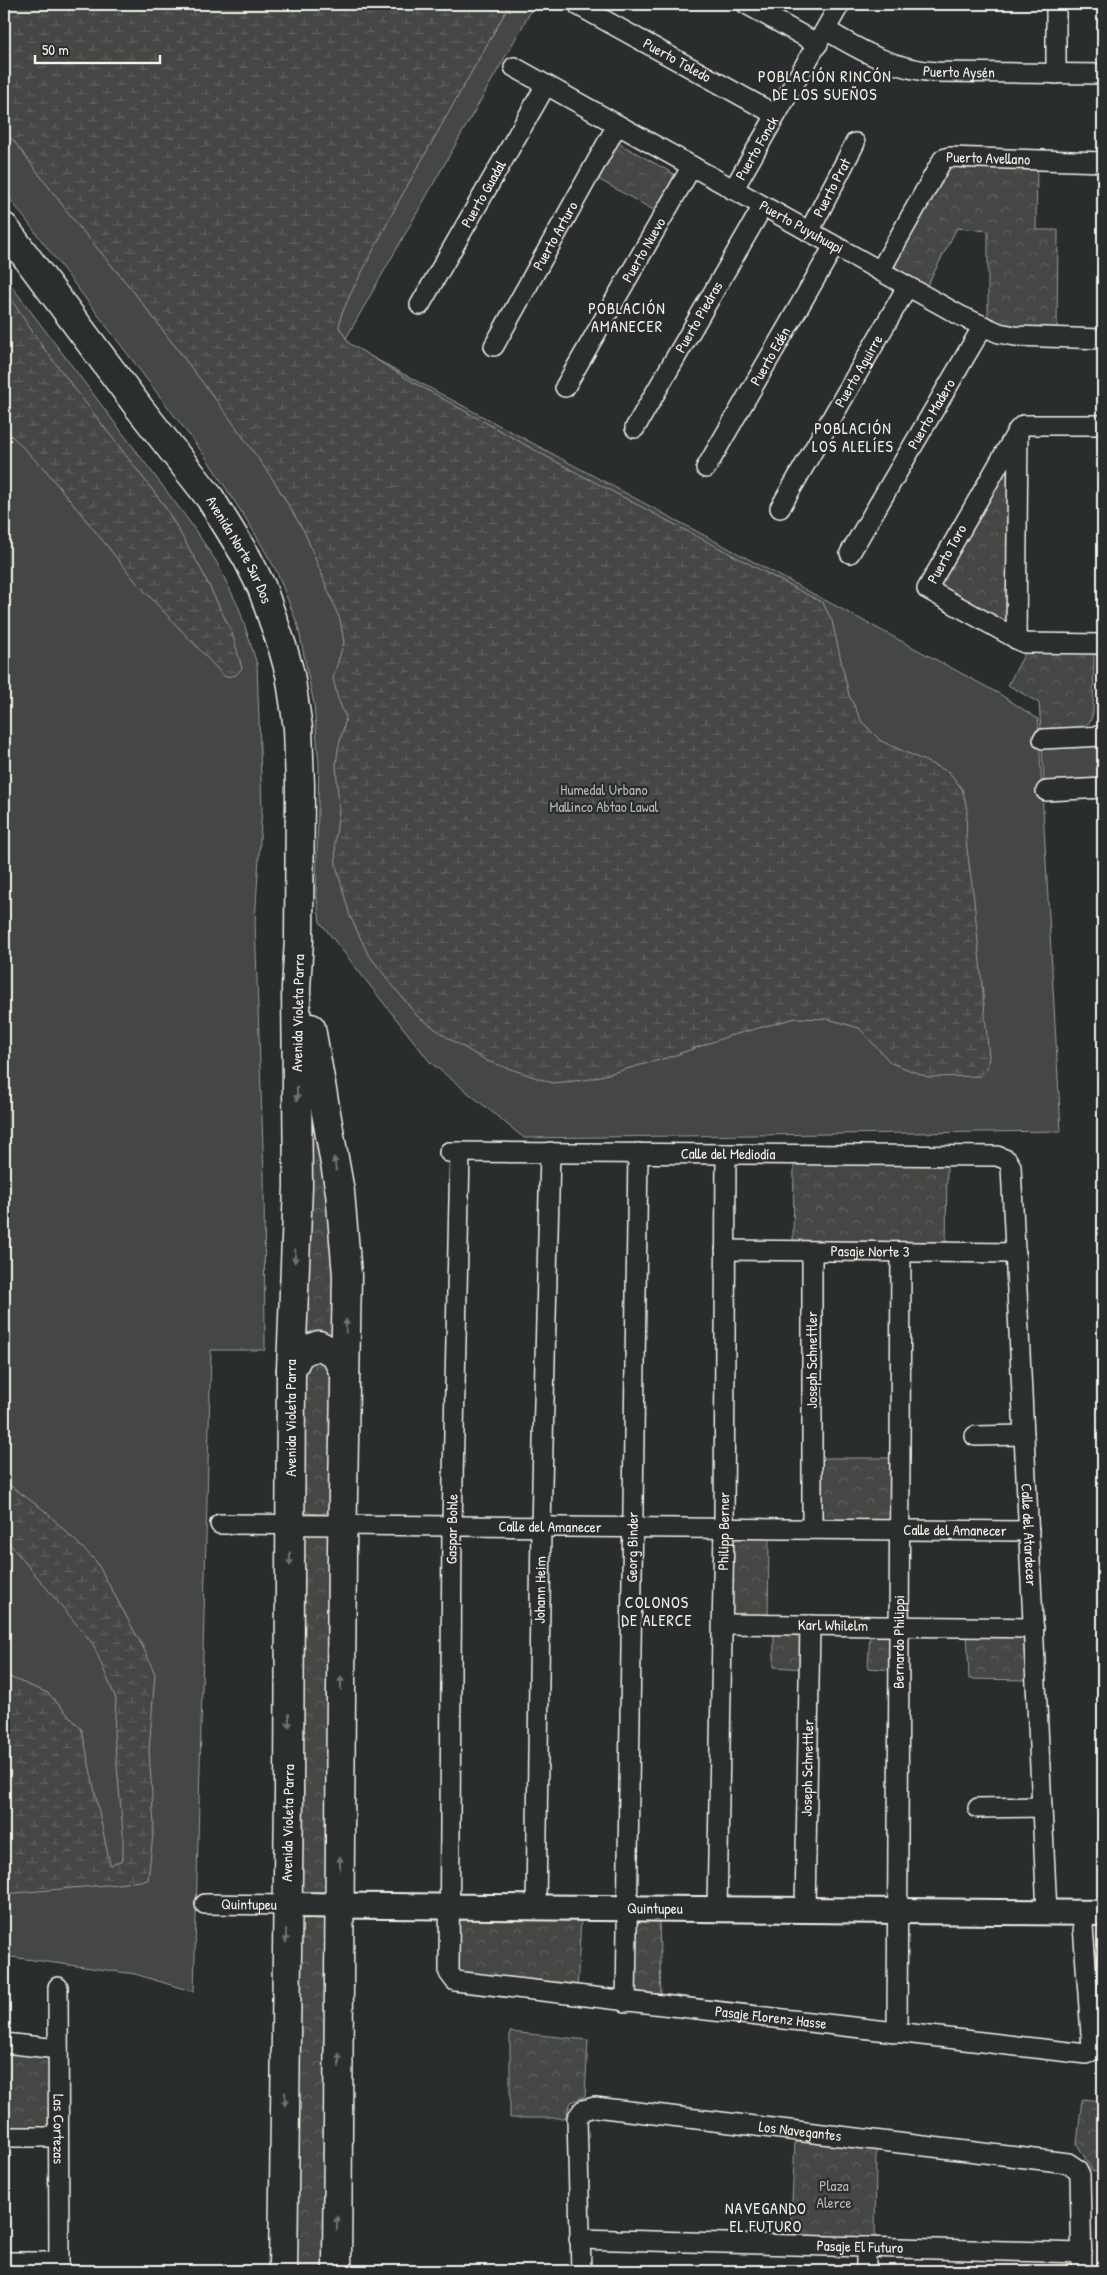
<svg xmlns="http://www.w3.org/2000/svg" width="1107" height="2275" font-family="'Patrick Hand',sans-serif">
<style>
.grass{fill:#444645;stroke:#9c9c96}
.forest{fill:url(#forest-crowns);stroke:#9c9c96}
.wetland{fill:url(#wetland-marsh);stroke:#9c9c96}
.lines{fill:none;stroke-linecap:round;stroke-linejoin:round}
.minor-casing{stroke:#f4f1e8;stroke-width:22}
.tertiary-casing{stroke:#f4f1e8;stroke-width:28}
.secondary-casing{stroke:#f4f1e8;stroke-width:31}
.minor{stroke:#2a2d2e;stroke-width:19}
.tertiary{stroke:#2a2d2e;stroke-width:24}
.secondary{stroke:#2a2d2e;stroke-width:28}
.oneway{fill:#71726f}
.labels{text-anchor:middle;stroke-width:4.5;stroke-linejoin:round;paint-order:stroke}
.street-label{font-size:15px;fill:#f4f1e8;stroke:#2a2d2e}
.park-label{font-size:15px;fill:#b6b5af;stroke:#2a2d2e}
.neighbourhood-label{font-size:16px;letter-spacing:1px;fill:#f4f1e8;stroke:#2a2d2e}
</style>
<defs>
<pattern id="forest-crowns" width="20" height="18" patternUnits="userSpaceOnUse" patternTransform="scale(1.25)"><rect width="20" height="18" fill="#444645"/><path d="M2 6a3 3 0 1 1 6 0M12 15a3 3 0 1 1 6 0" fill="none" stroke="#606160"/></pattern>
<pattern id="wetland-marsh" width="20" height="14" patternUnits="userSpaceOnUse" patternTransform="scale(1.25)"><rect width="20" height="14" fill="#444645"/><path d="M1 5h8M5 5V1M11 12h8M15 12V8" fill="none" stroke="#606160"/></pattern>
</defs>
<rect width="100%" height="100%" fill="#2a2d2e"/>
<filter id="ink" filterUnits="userSpaceOnUse"><feTurbulence type="fractalNoise" baseFrequency=".02" numOctaves="2"/><feDisplacementMap in="SourceGraphic" scale="10" xChannelSelector="R" yChannelSelector="G"/><feConvolveMatrix kernelMatrix="1 2 1 2 8 2 1 2 1" color-interpolation-filters="sRGB"/></filter>
<g filter="url(#ink)">
<!-- grass -->
<path class="grass" d="M4 4H535L344 342 998 693 1038 719 1061 1131 524 1138 430 1062 320 922 316 892 319 765 314 704 298 626 277 572 250 525 205 456 4 191Z
M4 276 189 521 216 561 239 608 257 664 262 807 255 922 264 1176 265 1350H211L194 1992 135 1974 4 1956Z
M1098 745 1100 778 1044 781 1042 748Z"/>
<!-- forest -->
<path class="forest" d="M618 143 676 175V179L657 212 598 179Z
M947 164 1037 166 1036 230H1058L1057 328 1008 326 988 319V231L957 228 927 286 896 270 894 262Z
M1010 462 1008 626 939 592 937 580Z
M1026 651 1094 652 1093 713 1090 722 1081 728 1041 730 1039 703 1008 685Z
M310 1097 328 1160 337 1343 302 1341Z
M794 1164 947 1166 946 1248 793 1246Z
M313 1352 334 1361 333 1511 321 1514 303 1513 302 1361Z
M818 1458H896L893 1520 827 1521 819 1516Z
M300 1532 332 1533 330 1895H297Z
M731 1538H769L768 1620 729 1616Z
M774 1628 797 1629 806 1638 805 1669 774 1667Z
M870 1631H888L895 1638 894 1670 868 1668Z
M967 1632 1021 1636 1026 1647V1680L969 1679Z
M327 1914 328 2271H292L295 1917Z
M454 1916 581 1917 577 1990 458 1977Z
M659 1918 661 1999 640 1997 633 1991 635 1925 642 1919Z
M510 2032 588 2040 585 2097 571 2102 565 2118H510Z
M4 2050 41 2054 51 2062 50 2130 4 2132Z
M1082 2099 1103 2101V2171L1093 2172 1077 2144Z
M795 2142 876 2149 875 2242 790 2240Z"/>
<!-- wetland -->
<path class="wetland" d="M4 4H510L401 197 350 295 341 316 339 327 349 343 411 381 549 458 823 603 832 621 849 695 862 722 881 741 949 772 962 789 967 808 966 841 974 900 989 1057 987 1069 981 1076 928 1077 891 1063 859 1028 828 1019 796 1018 729 1036 670 1057 586 1080 552 1083 487 1061 448 1038 416 1015 368 954 350 916 336 865 335 842 339 810 336 765 338 749 346 718 338 699 333 678 344 642 340 620 305 533 274 481 231 420 133 291 76 223 13 140 4 132Z
M4 289 42 346 164 505 201 569 232 633 242 668 236 675 225 677 137 583 47 472 4 428Z
M4 1481 45 1511 96 1561 143 1647 155 1674 149 1751 154 1825 148 1880 118 1884 4 1894V1675L48 1693 82 1730 110 1865 123 1860V1832L114 1734 116 1699 93 1644 4 1537Z"/>
<g class="lines">
<!-- minor casing -->
<g class="minor-casing">
<g id="minor">
<path d="M746 4 818 44"/>
<path id="s1" d="M579 6 776 115"/>
<path id="s2" d="M826 30C861 51 895 70 937 72L1103 74"/>
<path id="s3" d="M514 67 961 316 999 333 1015 336 1103 339"/>
<path d="M1056 74V4"/>
<path id="s4" d="M733 190 840 4"/>
<path id="s5" d="M809 232 855 143"/>
<path id="s6" d="M880 271 943 159 949 157 1103 162"/>
<path id="s7" d="M420 305 546 85"/>
<path id="s8" d="M494 346 617 125"/>
<path id="s9" d="M565 387 692 166"/>
<path d="M1103 425H1023L1018 430 927 589 1024 643 1103 644"/>
<path id="s10" d="M635 428 763 206"/>
<path id="s11" d="M706 468 834 246"/>
<path id="s12" d="M780 508 907 287"/>
<path id="s13" d="M850 553 983 326"/>
<path d="M1016 639 1018 431"/>
<path d="M1043 739 1103 736"/>
<path d="M1046 791 1103 788"/>
<path id="s14" d="M449 1152 997 1156 1007 1160 1011 1166 1047 1912"/>
<path id="s15" d="M460 1152 452 1526 449 1973 455 1981 1086 2054 1090 2052 1092 2048 1082 1912"/>
<path id="s16" d="M725 1250 1016 1253"/>
<path d="M812 1251V1529"/>
<path d="M975 1436 1024 1435"/>
<path id="s17" d="M220 1524 1029 1531"/>
<path id="s18" d="M723 1624 1034 1628"/>
<path d="M978 1808 1042 1807"/>
<path id="s19" d="M205 1904 287 1905"/>
<path id="s20" d="M536 1908 541 1527 550 1152"/>
<path id="s21" d="M717 1909 724 1528 726 1154"/>
<path id="s22" d="M805 1910 810 1625"/>
<path id="s23" d="M58 1987 59 2271"/>
<path id="s24" d="M626 2002 638 1153"/>
<path id="s25" d="M897 2033 901 1252"/>
<path d="M4 2043 58 2049"/>
<path d="M4 2137H58"/>
<path id="s26" d="M579 2239 1082 2253"/>
<path d="M866 2247V2271"/>
<path d="M4 2262H59"/>
<path id="s27" d="M581 2271 577 2118 583 2110 595 2107 1068 2163 1077 2169 1080 2175 1082 2271"/>
</g>
</g>
<!-- tertiary casing -->
<g class="tertiary-casing">
<g id="tertiary">
<path id="s28" d="M287 1905 1103 1913"/>
</g>
</g>
<!-- secondary casing -->
<g class="secondary-casing">
<g id="secondary">
<path id="s29" d="M4 227 140 409 210 498 247 558 262 588 283 649 290 674 298 728 300 786 299 940 296 988 298 1186 291 1370 289 1795 283 2271"/>
<path d="M311 1028 340 1192 347 1275 342 1549 337 2271"/>
<path d="M291 1370 300 1353 319 1345 335 1354 345 1374"/>
</g>
</g>
<!-- minor -->
<use href="#minor" class="minor"/>
<!-- tertiary -->
<use href="#tertiary" class="tertiary"/>
<!-- secondary -->
<use href="#secondary" class="secondary"/>
</g>
<!-- one-way arrows -->
<defs><path id="oneway-solid" d="M-6-.8H1V-3.2L6.5 0L1 3.2V.8H-6Z" transform="scale(1.25)"/></defs>
<g class="oneway">
<use href="#oneway-solid" transform="translate(297 1094) rotate(90)"/>
<use href="#oneway-solid" transform="translate(335 1164) rotate(-100)"/>
<use href="#oneway-solid" transform="translate(295 1256) rotate(92)"/>
<use href="#oneway-solid" transform="translate(346 1326) rotate(-88)"/>
<use href="#oneway-solid" transform="translate(290 1559) rotate(90)"/>
<use href="#oneway-solid" transform="translate(341 1683) rotate(-90)"/>
<use href="#oneway-solid" transform="translate(289 1721) rotate(90)"/>
<use href="#oneway-solid" transform="translate(340 1863) rotate(-90)"/>
<use href="#oneway-solid" transform="translate(286 1936) rotate(91)"/>
<use href="#oneway-solid" transform="translate(339 2060) rotate(-90)"/>
<use href="#oneway-solid" transform="translate(285 2099) rotate(91)"/>
<use href="#oneway-solid" transform="translate(337 2223) rotate(-89)"/>
</g>
</g>
<g class="labels">
<!-- street labels -->
<g class="street-label">
<text dy="5" stroke="none"><textPath href="#s1" startOffset="112">Puerto Toledo</textPath></text>
<text dy="5" stroke="none"><textPath href="#s2" startOffset="142">Puerto Aysén</textPath></text>
<text dy="5" stroke="none"><textPath href="#s4" startOffset="48">Puerto Fonck</textPath></text>
<text dy="5" stroke="none"><textPath href="#s6" startOffset="174">Puerto Avellano</textPath></text>
<text dy="5" stroke="none"><textPath href="#s5" startOffset="50">Puerto Prat</textPath></text>
<text dy="5" stroke="none"><textPath href="#s7" startOffset="128">Puerto Guadal</textPath></text>
<text dy="5" stroke="none"><textPath href="#s3" startOffset="329">Puerto Puyuhuapi</textPath></text>
<text dy="5" stroke="none"><textPath href="#s8" startOffset="126">Puerto Arturo</textPath></text>
<text dy="5" stroke="none"><textPath href="#s9" startOffset="158">Puerto Nuevo</textPath></text>
<text dy="5" stroke="none"><textPath href="#s10" startOffset="128">Puerto Piedras</textPath></text>
<text dy="5" stroke="none"><textPath href="#s11" startOffset="129">Puerto Edén</textPath></text>
<text dy="5" stroke="none"><textPath href="#s12" startOffset="158">Puerto Aguirre</textPath></text>
<text dy="5" stroke="none"><textPath href="#s13" startOffset="161">Puerto Madero</textPath></text>
<text dy="5" stroke="none"><textPath href="#s29" startOffset="400">Avenida Norte Sur Dos</textPath></text>
<text transform="translate(947 554) rotate(-61)" y="5">Puerto Toro</text>
<text transform="translate(298 1013) rotate(-89)" y="5">Avenida Violeta Parra</text>
<text dy="5" stroke="none"><textPath href="#s14" startOffset="279">Calle del Mediodía</textPath></text>
<text dy="5" stroke="none"><textPath href="#s16" startOffset="145">Pasaje Norte 3</textPath></text>
<text transform="translate(812 1360) rotate(-90)" y="5">Joseph Schnettler</text>
<text transform="translate(291 1418) rotate(-90)" y="5">Avenida Violeta Parra</text>
<text dy="5" stroke="none"><textPath href="#s17" startOffset="330">Calle del Amanecer</textPath></text>
<text transform="translate(452 1529) rotate(-89)" y="5">Gaspar Bohle</text>
<text dy="5" stroke="none"><textPath href="#s17" startOffset="735">Calle del Amanecer</textPath></text>
<text dy="5" stroke="none"><textPath href="#s21" startOffset="378">Philipp Berner</textPath></text>
<text dy="5" stroke="none"><textPath href="#s14" startOffset="935">Calle del Atardecer</textPath></text>
<text dy="5" stroke="none"><textPath href="#s24" startOffset="455">Georg Binder</textPath></text>
<text dy="5" stroke="none"><textPath href="#s20" startOffset="318">Johann Heim</textPath></text>
<text dy="5" stroke="none"><textPath href="#s18" startOffset="110">Karl Whilelm</textPath></text>
<text dy="5" stroke="none"><textPath href="#s25" startOffset="391">Bernardo Philippi</textPath></text>
<text dy="5" stroke="none"><textPath href="#s22" startOffset="142">Joseph Schnettler</textPath></text>
<text transform="translate(288 1823) rotate(-89)" y="5">Avenida Violeta Parra</text>
<text dy="5" stroke="none"><textPath href="#s19" startOffset="44">Quintupeu</textPath></text>
<text dy="5" stroke="none"><textPath href="#s28" startOffset="368">Quintupeu</textPath></text>
<text dy="5" stroke="none"><textPath href="#s15" startOffset="1149">Pasaje Florenz Hasse</textPath></text>
<text dy="5" stroke="none"><textPath href="#s23" startOffset="142">Las Cortezas</textPath></text>
<text dy="5" stroke="none"><textPath href="#s27" startOffset="382">Los Navegantes</textPath></text>
<text dy="5" stroke="none"><textPath href="#s26" startOffset="281">Pasaje El Futuro</textPath></text>
</g>
<!-- park labels -->
<g class="park-label">
<text x="604" y="795">Humedal Urbano<tspan x="604" dy="17">Mallinco Abtao Lawal</tspan></text>
<text x="834" y="2191">Plaza<tspan x="834" dy="17">Alerce</tspan></text>
</g>
<!-- neighbourhood labels -->
<g class="neighbourhood-label">
<text x="825" y="82">POBLACIÓN RINCÓN<tspan x="825" dy="18">DE LOS SUEÑOS</tspan></text>
<text x="627" y="314">POBLACIÓN<tspan x="627" dy="18">AMANECER</tspan></text>
<text x="853" y="434">POBLACIÓN<tspan x="853" dy="18">LOS ALELÍES</tspan></text>
<text x="657" y="1608">COLONOS<tspan x="657" dy="18">DE ALERCE</tspan></text>
<text x="766" y="2214">NAVEGANDO<tspan x="766" dy="18">EL FUTURO</tspan></text>
</g>
</g>
<!-- margin -->
<rect width="1107" height="2275" fill="none" stroke="#2a2d2e" stroke-width="20"/>
<rect x="10" y="10" width="1087" height="2255" fill="none" stroke="#f4f1e8" stroke-width="2" filter="url(#ink)"/>
<!-- scale -->
<path d="M35 55v8h125v-8" fill="none" stroke="#f4f1e8" stroke-width="2.5"/>
<text x="42" y="55" font-size="15" fill="#f4f1e8" stroke="#2a2d2e" stroke-width="4" paint-order="stroke">50 m</text>
</svg>
